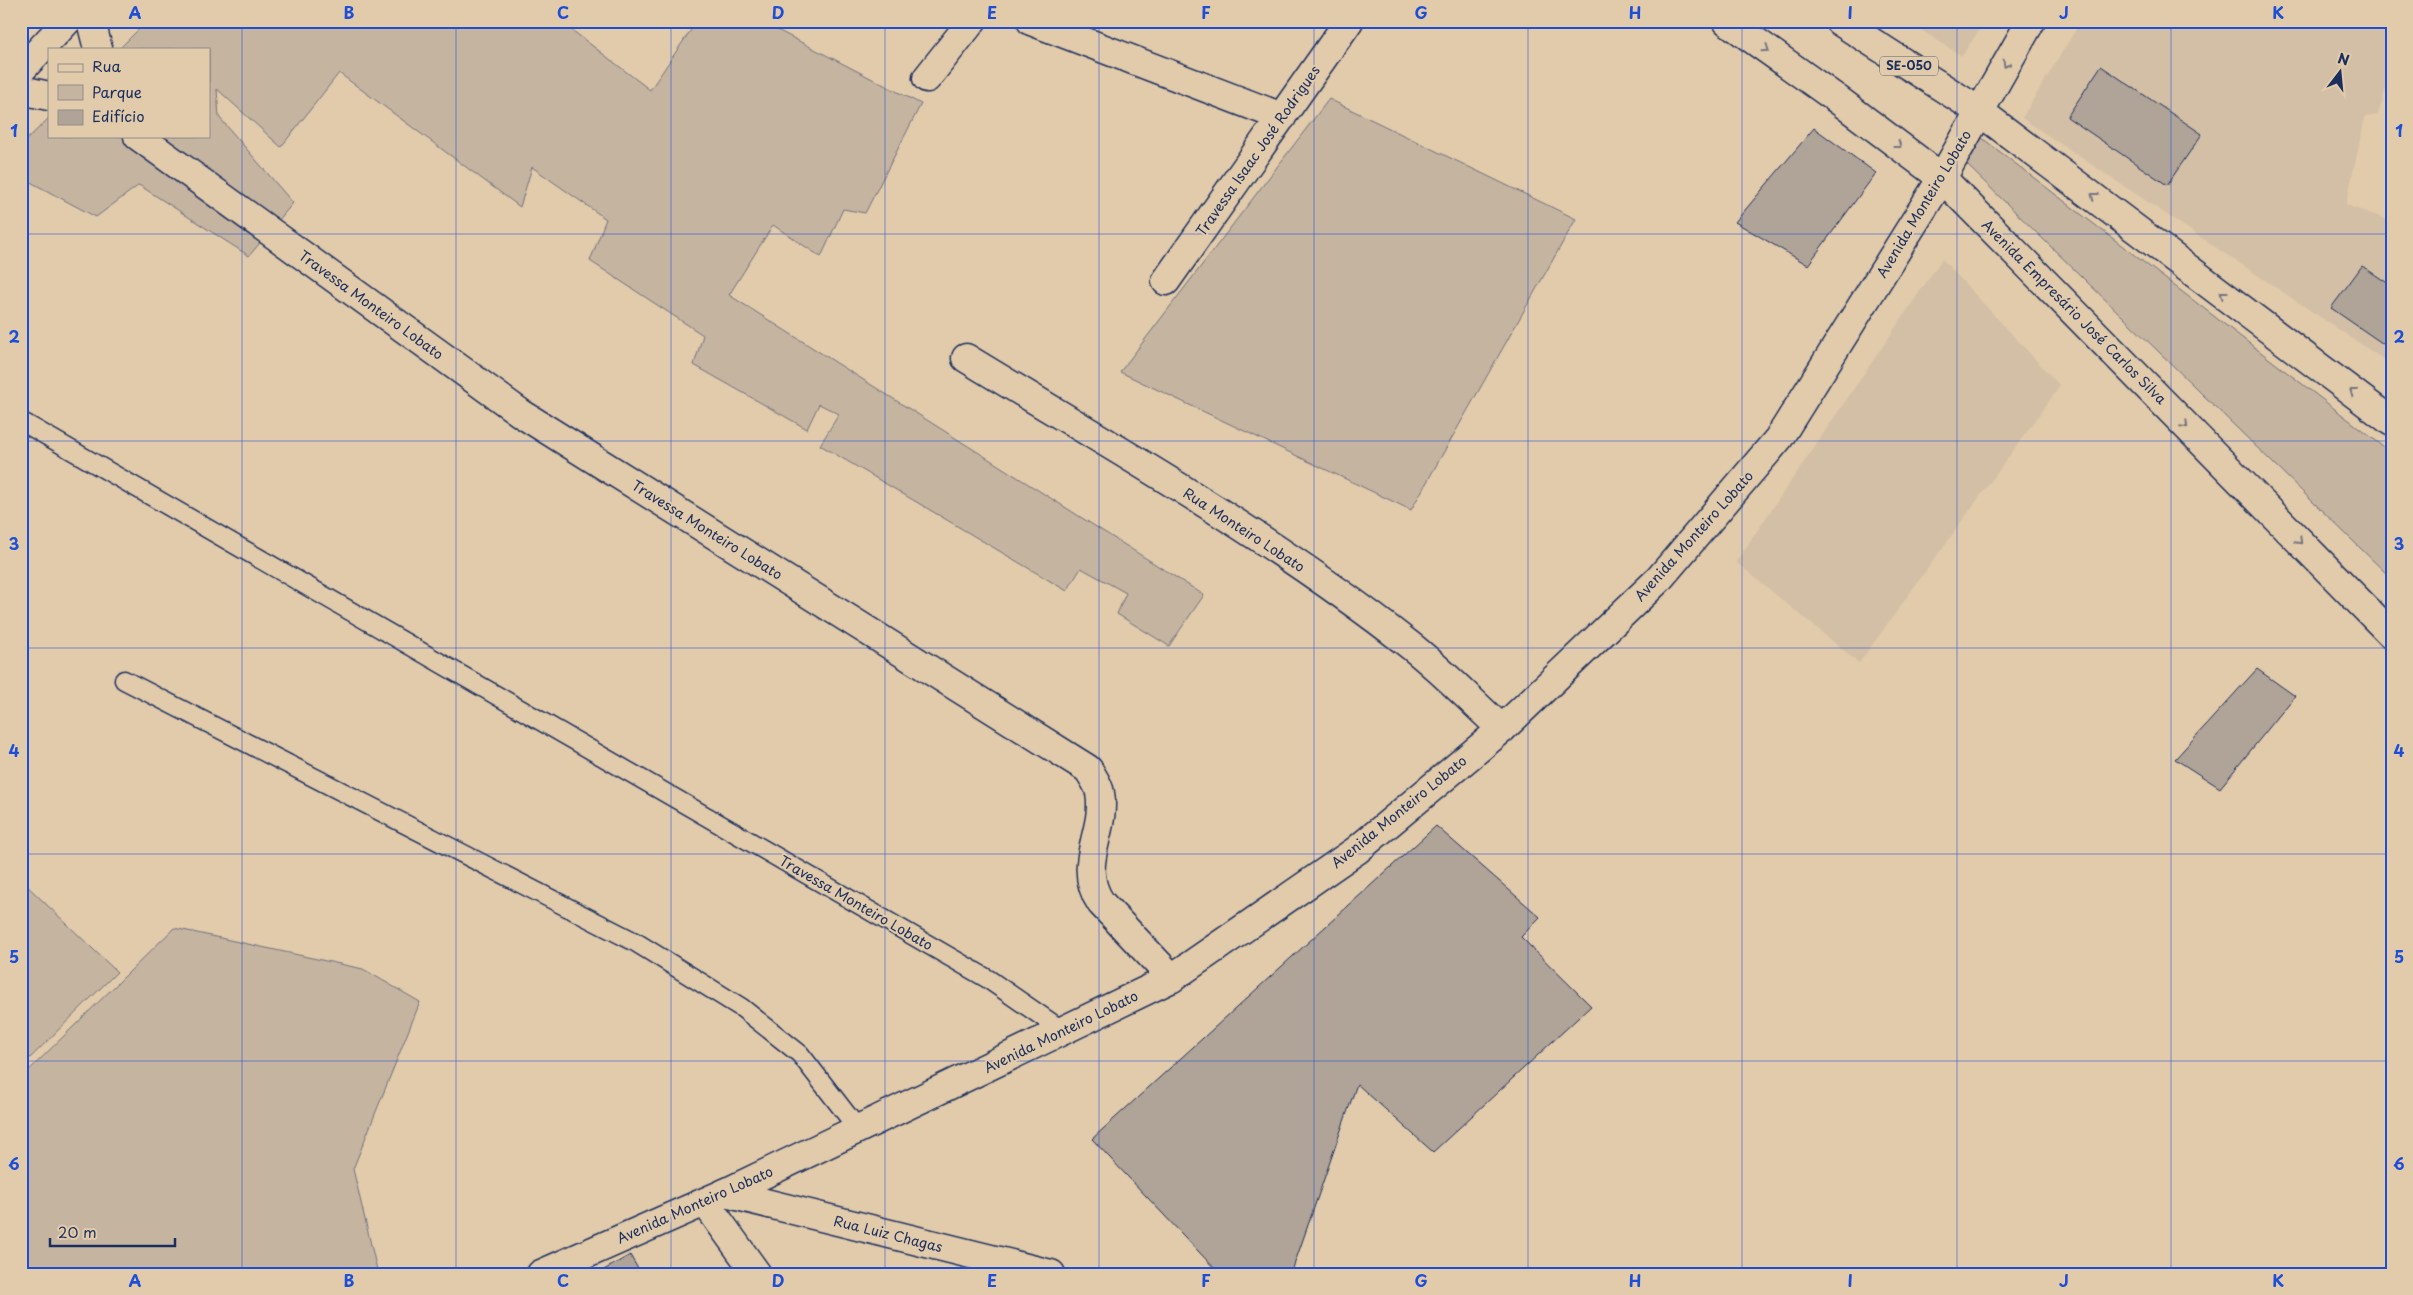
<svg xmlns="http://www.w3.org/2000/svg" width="2413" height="1295" font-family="'Playpen Sans',sans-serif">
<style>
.built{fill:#d3bfa5}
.green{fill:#c5b4a0;stroke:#70727f}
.building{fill:#b0a498;stroke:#1b2f5e}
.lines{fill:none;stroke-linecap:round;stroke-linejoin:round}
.lane-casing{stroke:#1b2f5e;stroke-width:21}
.street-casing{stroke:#1b2f5e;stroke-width:31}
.secondary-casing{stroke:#1b2f5e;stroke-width:31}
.primary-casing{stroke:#1b2f5e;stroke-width:31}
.lane{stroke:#e2cbab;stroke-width:18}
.street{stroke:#e2cbab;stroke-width:28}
.secondary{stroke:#e2cbab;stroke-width:28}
.primary{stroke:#e2cbab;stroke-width:28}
.oneway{stroke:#757581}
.grid{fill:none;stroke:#1d4ed8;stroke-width:1;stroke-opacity:0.55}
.labels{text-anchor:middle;stroke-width:4;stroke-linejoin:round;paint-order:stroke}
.shield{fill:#e2cbab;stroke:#575e75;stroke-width:1}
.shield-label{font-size:12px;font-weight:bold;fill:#1b2f5e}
.street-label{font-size:14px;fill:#1b2f5e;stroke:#e2cbab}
.neatline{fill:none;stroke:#1d4ed8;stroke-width:2}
.grid-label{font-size:16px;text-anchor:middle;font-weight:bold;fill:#1d4ed8}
</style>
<rect width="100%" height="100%" fill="#e2cbab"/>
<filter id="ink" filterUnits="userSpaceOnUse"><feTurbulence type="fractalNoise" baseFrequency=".02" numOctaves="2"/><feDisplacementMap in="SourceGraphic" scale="10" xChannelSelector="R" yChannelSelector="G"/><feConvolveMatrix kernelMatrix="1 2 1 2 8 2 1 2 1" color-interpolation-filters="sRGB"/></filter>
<g filter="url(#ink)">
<!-- built -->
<path class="built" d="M1907 21H1985L1962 56Z
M2081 21H2360L2392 32V67L2378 115 2365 117 2346 205 2392 221V365L2022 118Z
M1942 259 2060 386 1859 663 1736 562Z"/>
<!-- green -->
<path class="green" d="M147 21H560L650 90 697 21H760L921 104 865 213 843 209 821 257 773 225 729 295 1204 595 1169 646 1117 614 1126 593 1081 568 1067 591 820 445 839 414 819 404 807 429 694 365 703 335 590 261 606 219 532 167 520 207 339 73 281 147 217 89 219 117 293 203 249 256 139 185 96 217 21 177V145L49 118V136H209V49H119Z
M1329 99 1576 219 1411 510 1120 372Z
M1982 138 2392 453V579L1967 165Z
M21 880 117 972 21 1067Z
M174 928 363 969 420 1002 353 1169 378 1274H21V1078Z"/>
<!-- building -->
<path class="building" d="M2101 66 2202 134 2167 185 2067 117Z
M1814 128 1876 173 1808 265 1735 222Z
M2362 266 2392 286V350L2331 308Z
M2257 669 2295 696 2220 788 2175 759Z
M1436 826 1540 917 1521 937 1591 1006 1433 1152 1357 1084 1291 1274 1218 1272 1092 1139Z
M630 1255 641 1274H597Z"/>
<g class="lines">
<!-- lane casing -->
<g class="lane-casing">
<path id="lane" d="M21 421 988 979 1063 1031
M124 680 637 943 742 1008 800 1054 858 1129"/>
</g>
<!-- street casing -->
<g class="street-casing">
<path id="street" d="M91 21 98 49
M1031 21 1282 117
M927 78 972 21
M21 90 49 96
M138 136 522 414 1088 769C1092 776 1099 785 1100 793 1107 832 1075 864 1101 903L1172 978
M1166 281 1349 21
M966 358C1115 449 1269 535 1407 643 1441 669 1471 701 1502 729
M725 1193 1051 1274
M705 1202 757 1274"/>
</g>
<!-- secondary casing -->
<g class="secondary-casing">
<path id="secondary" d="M541 1274 725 1193 1172 978 1357 850 1502 729 1659 579 1779 438 1942 178 2031 21"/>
</g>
<!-- primary casing -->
<g class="primary-casing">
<path id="primary" d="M1727 21 1841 102 1942 178 2392 635
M1839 21 1979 111 2392 422
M21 70 67 21"/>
</g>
<!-- lane -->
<use href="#lane" class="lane"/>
<!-- street -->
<use href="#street" class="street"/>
<!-- secondary -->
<use href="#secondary" class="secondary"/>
<!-- primary -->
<use href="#primary" class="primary"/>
</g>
<!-- one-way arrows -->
<defs><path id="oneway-chevron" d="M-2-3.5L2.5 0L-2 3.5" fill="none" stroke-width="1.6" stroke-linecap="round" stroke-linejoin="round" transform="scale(1.25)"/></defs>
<g class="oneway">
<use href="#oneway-chevron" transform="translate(1766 49) rotate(35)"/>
<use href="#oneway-chevron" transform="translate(2006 64) rotate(120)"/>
<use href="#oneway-chevron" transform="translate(1898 145) rotate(37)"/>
<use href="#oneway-chevron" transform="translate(2094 196) rotate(-143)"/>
<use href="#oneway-chevron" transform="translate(2223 294) rotate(-143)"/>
<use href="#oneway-chevron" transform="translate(2353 392) rotate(-143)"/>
<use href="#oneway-chevron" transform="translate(2185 425) rotate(45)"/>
<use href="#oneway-chevron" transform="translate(2299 541) rotate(45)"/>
</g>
</g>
<!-- grid -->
<path class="grid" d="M242 21V1274M456 21V1274M671 21V1274M885 21V1274M1099 21V1274M1314 21V1274M1528 21V1274M1742 21V1274M1957 21V1274M2171 21V1274M21 234H2392M21 441H2392M21 648H2392M21 854H2392M21 1061H2392"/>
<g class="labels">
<!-- shield labels -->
<rect class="shield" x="1880" y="56.5" width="58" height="19" rx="4"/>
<g class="shield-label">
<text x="1909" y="70">SE-050</text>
</g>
<!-- street labels -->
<g class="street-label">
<text transform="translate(1258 151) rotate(-55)" y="5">Travessa Isaac José Rodrigues</text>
<text transform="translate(1924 204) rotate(-59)" y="5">Avenida Monteiro Lobato</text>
<text transform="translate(371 305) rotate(36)" y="5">Travessa Monteiro Lobato</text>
<text transform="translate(2074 312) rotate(45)" y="5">Avenida Empresário José Carlos Silva</text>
<text transform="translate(707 530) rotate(32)" y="5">Travessa Monteiro Lobato</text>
<text transform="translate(1244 530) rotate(33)" y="5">Rua Monteiro Lobato</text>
<text transform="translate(1694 536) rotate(-48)" y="5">Avenida Monteiro Lobato</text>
<text transform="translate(1399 812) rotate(-39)" y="5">Avenida Monteiro Lobato</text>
<text transform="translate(856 903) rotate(30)" y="5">Travessa Monteiro Lobato</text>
<text transform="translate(1061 1032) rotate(-26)" y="5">Avenida Monteiro Lobato</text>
<text transform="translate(695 1205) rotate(-24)" y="5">Avenida Monteiro Lobato</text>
<text transform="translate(888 1234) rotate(14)" y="5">Rua Luiz Chagas</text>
</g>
</g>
<!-- margin -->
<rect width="2413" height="1295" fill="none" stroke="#e2cbab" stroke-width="55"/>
<!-- legend -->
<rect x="48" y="48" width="162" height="90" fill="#e2cbab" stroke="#928d8c"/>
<rect x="58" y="64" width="25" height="8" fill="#e2cbab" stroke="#928d8c"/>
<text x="92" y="72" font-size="15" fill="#1b2f5e">Rua</text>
<rect x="58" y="85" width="25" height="15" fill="#c5b4a0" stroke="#928d8c"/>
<text x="92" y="98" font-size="15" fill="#1b2f5e">Parque</text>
<rect x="58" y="110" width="25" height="15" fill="#b0a498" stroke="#928d8c"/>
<text x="92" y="122" font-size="15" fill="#1b2f5e">Edifício</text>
<!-- north arrow -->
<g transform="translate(2340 72) rotate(16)" stroke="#e2cbab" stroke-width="4" paint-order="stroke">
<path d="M0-4L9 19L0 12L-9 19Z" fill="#1b2f5e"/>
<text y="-8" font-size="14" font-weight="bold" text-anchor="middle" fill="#1b2f5e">N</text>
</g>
<!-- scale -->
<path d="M50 1238v8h125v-8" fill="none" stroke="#1b2f5e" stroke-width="2.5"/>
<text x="58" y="1238" font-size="15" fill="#1b2f5e" stroke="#e2cbab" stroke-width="4" paint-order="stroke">20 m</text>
<rect x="28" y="28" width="2358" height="1240" class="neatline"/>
<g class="grid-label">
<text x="135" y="19">A</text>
<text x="349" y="19">B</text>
<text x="563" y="19">C</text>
<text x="778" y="19">D</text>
<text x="992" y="19">E</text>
<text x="1206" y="19">F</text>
<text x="1421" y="19">G</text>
<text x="1635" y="19">H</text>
<text x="1850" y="19">I</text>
<text x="2064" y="19">J</text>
<text x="2278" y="19">K</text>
<text x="14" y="137">1</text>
<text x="2399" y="137">1</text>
<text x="14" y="343">2</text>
<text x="2399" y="343">2</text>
<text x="14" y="550">3</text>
<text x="2399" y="550">3</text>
<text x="14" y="757">4</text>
<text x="2399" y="757">4</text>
<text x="14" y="963">5</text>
<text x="2399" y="963">5</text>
<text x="14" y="1170">6</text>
<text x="2399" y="1170">6</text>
<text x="135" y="1287">A</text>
<text x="349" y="1287">B</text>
<text x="563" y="1287">C</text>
<text x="778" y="1287">D</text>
<text x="992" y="1287">E</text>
<text x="1206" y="1287">F</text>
<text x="1421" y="1287">G</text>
<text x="1635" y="1287">H</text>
<text x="1850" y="1287">I</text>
<text x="2064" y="1287">J</text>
<text x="2278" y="1287">K</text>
</g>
</svg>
